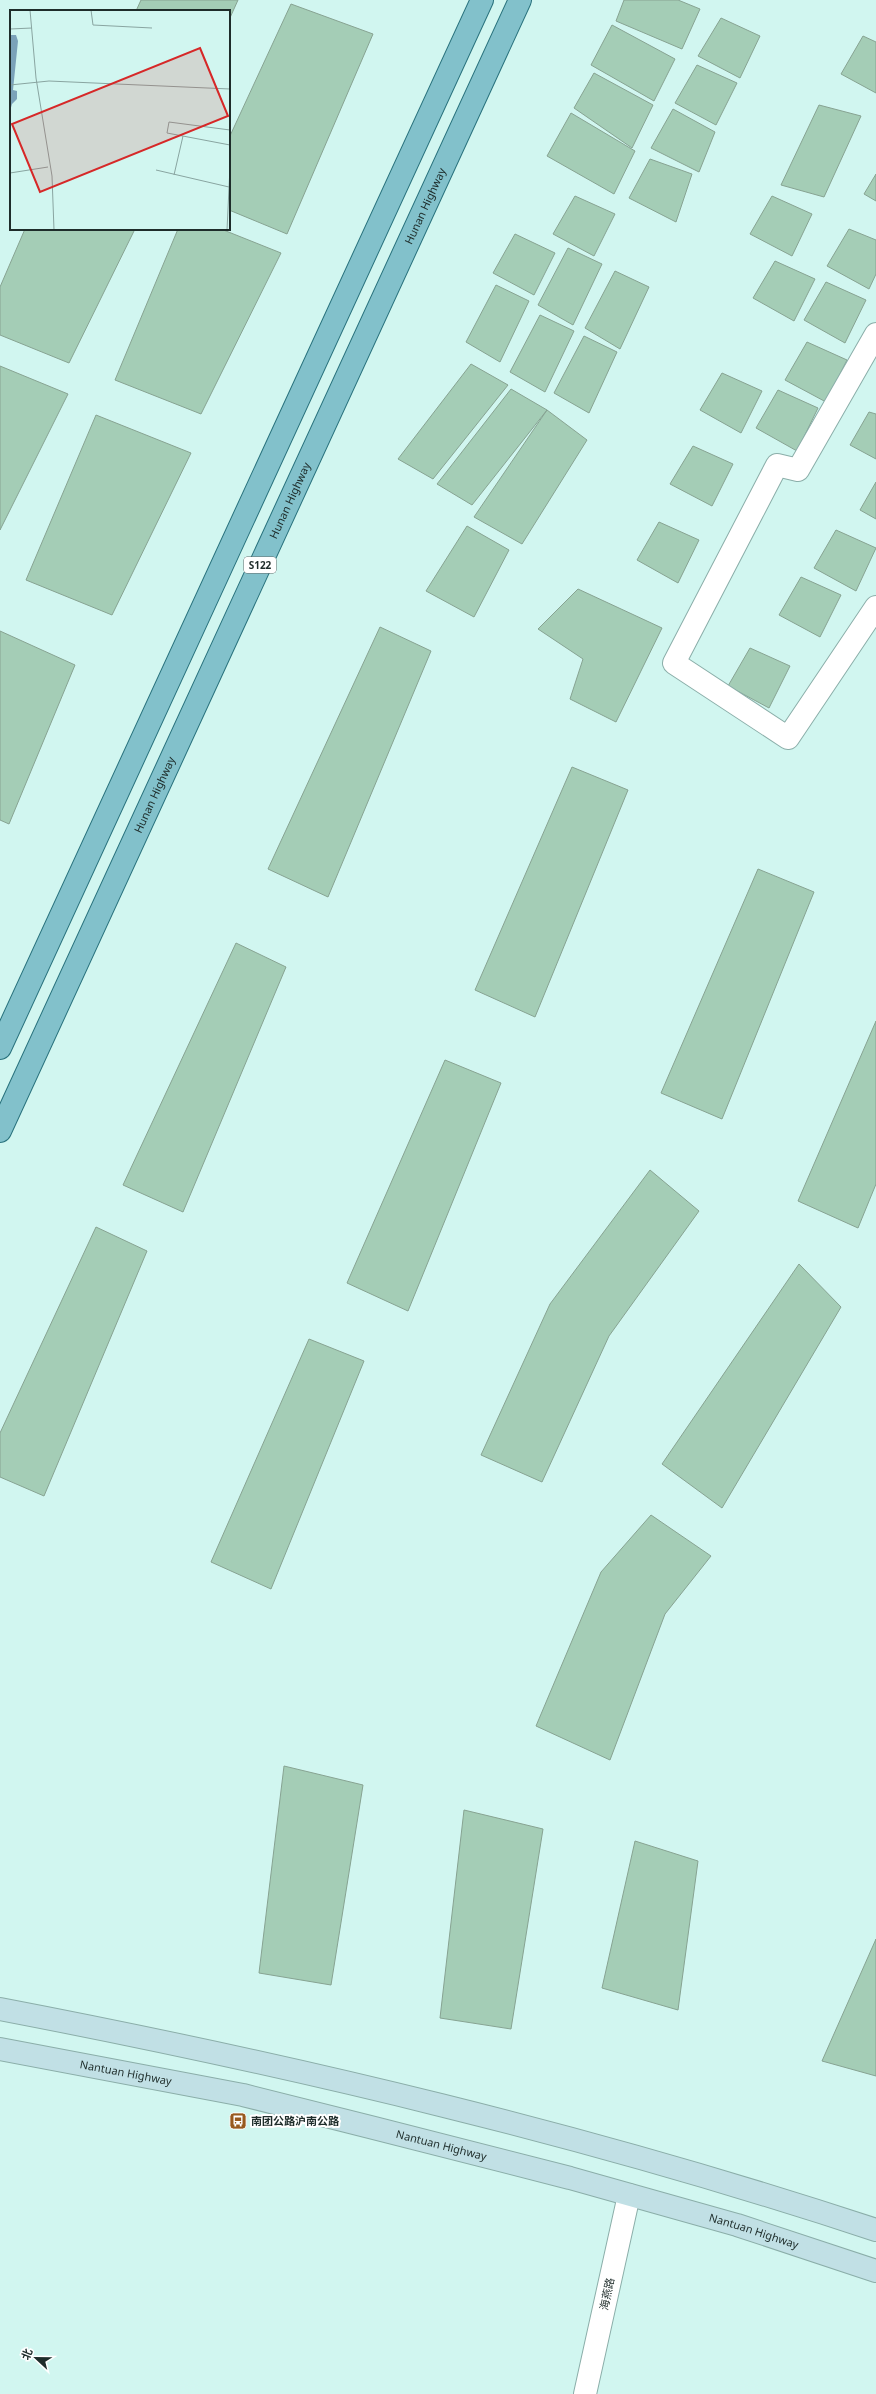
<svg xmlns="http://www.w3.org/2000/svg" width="876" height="2394" font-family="'Noto Sans','Noto Sans SC',sans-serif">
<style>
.building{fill:#a4cdb6;stroke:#87a392}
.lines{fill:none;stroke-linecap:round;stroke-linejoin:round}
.street-casing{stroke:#8baea9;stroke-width:24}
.secondary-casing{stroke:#8baea9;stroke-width:24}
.primary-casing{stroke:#29727d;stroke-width:24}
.street{stroke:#fff;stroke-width:22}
.secondary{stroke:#c1e0e5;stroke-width:22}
.primary{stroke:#82c1cb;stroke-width:22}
.labels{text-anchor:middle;stroke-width:4;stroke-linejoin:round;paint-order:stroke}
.shield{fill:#fff;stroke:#626b6a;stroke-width:1}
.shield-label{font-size:10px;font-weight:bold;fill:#1e2c2a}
.street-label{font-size:11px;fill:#1e2c2a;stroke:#fff}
.poi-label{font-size:11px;font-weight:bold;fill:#1e2c2a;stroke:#fff;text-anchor:start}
.inset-road{fill:none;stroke:#89a5a1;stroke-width:1}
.view{fill:#d62828;fill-opacity:0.15;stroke:#d62828;stroke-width:2}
.inset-edge{fill:none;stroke:#1e2c2a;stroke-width:2}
</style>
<rect width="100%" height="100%" fill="#d1f6f0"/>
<!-- building -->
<path class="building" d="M141 0H238L229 20V11H136Z
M624 0H678L700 9 682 49 616 21Z
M291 4 373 34 287 234 229 210V138Z
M721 18 760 36 740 78 698 56Z
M612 25 675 59 654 101 591 65Z
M863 36 876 42V93L841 74Z
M697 65 737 83 716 125 675 103Z
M594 73 653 105 632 148 574 108Z
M819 105 861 116 824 197 781 185Z
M673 109 715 132 699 172 651 148Z
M571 113 635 151 614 194 547 156Z
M650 159 692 174 676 222 629 198Z
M876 174V201L864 194Z
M575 196 615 214 594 256 553 234Z
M772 196 812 214 792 256 750 234Z
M25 229H135L69 363 0 335V287Z
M178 229H221L281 253 201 414 115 380Z
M849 229 876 240V274L869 289 827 266Z
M515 234 555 253 534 295 493 273Z
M568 248 602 264 573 325 538 305Z
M775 261 815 279 794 321 753 298Z
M615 271 649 287 620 349 585 328Z
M826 282 866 300 845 343 804 320Z
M496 285 529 301 500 362 466 342Z
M540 315 574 331 545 392 510 372Z
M584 336 617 352 589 413 554 393Z
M807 342 847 360 826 402 785 380Z
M471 364 508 385 433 479 398 459Z
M0 366 68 394 0 530Z
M722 373 762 391 741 433 700 410Z
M511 389 547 410 472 505 437 484Z
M778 390 818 408 797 451 756 428Z
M547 410 587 440 522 544 474 517Z
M869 412 876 414V459L850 445Z
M96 415 191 453 112 615 26 580Z
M693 446 733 464 712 506 670 484Z
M876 482V519L860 510Z
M659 522 699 540 678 583 637 560Z
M467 526 509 550 474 617 426 591Z
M836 530 876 548 856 591 814 568Z
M801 577 841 595 820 637 779 615Z
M578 589 662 628 616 722 570 699 583 659 538 629Z
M380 627 431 651 328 897 268 869Z
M0 631 75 665 9 824 0 820Z
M750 648 790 666 769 708 728 686Z
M572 767 628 790 535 1017 475 990Z
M758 869 814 892 722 1119 661 1093Z
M236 943 286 967 183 1212 123 1185Z
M876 1021V1184L858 1228 798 1201Z
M445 1060 501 1083 408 1311 347 1283Z
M650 1170 699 1211 609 1336 542 1482 481 1455 550 1304Z
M96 1227 147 1251 44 1496 0 1477V1433Z
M799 1264 841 1307 722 1508 662 1464Z
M309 1339 364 1361 271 1589 211 1562Z
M651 1515 711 1556 665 1614 610 1760 536 1726 601 1572Z
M284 1766 363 1785 331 1985 259 1973Z
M464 1810 543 1829 511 2029 440 2018Z
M635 1841 698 1861 678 2010 602 1988Z
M876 1939V2076L822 2061Z"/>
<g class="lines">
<!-- street casing -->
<g class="street-casing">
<path id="street" d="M876 334 798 470 777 465 674 663 788 738 876 607
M585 2394 629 2195"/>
</g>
<!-- secondary casing -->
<g class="secondary-casing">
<g id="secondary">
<path d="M0 2009C297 2066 588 2135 876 2230"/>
<path id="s1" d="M0 2049 243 2095 374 2128 570 2178 737 2225 876 2271"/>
</g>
</g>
<!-- primary casing -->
<g class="primary-casing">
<g id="primary">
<path d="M0 1048 482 0"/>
<path id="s2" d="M0 1131 520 0"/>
</g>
</g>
<!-- street -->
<use href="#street" class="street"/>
<!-- secondary -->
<use href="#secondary" class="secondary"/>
<!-- primary -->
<use href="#primary" class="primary"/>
</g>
<!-- icons -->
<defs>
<g id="bus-square" transform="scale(0.9)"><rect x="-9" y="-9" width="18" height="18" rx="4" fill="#97591e" stroke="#fff"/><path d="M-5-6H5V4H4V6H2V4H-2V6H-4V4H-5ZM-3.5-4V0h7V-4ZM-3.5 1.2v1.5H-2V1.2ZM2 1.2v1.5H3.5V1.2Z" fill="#fff"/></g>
</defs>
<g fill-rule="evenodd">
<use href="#bus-square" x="238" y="2121"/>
</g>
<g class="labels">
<!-- shield labels -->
<rect class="shield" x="244" y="557" width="32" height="16" rx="3"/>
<g class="shield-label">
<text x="260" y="569">S122</text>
</g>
<!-- street labels -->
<g class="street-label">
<text dy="4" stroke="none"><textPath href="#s2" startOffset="1018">Hunan Highway</textPath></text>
<text dy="4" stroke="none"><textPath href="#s2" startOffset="694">Hunan Highway</textPath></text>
<text dy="4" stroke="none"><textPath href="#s2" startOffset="370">Hunan Highway</textPath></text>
<text dy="4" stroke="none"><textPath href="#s1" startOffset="128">Nantuan Highway</textPath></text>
<text dy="4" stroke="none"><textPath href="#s1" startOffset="452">Nantuan Highway</textPath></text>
<text dy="4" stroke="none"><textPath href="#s1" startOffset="776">Nantuan Highway</textPath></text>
<text transform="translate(607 2294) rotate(-78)" y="4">海燕路</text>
</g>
<!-- poi labels -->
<g class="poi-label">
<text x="251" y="2125">南团公路沪南公路</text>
</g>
</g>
<!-- overview -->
<g transform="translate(10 10)">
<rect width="220" height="220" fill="#d1f6f0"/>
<path d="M0 25H6L8 31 3 80 7 81V89L2 94 0 101Z" fill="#7ba2b9"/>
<path class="inset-road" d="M20 0 26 68 42 166 44 220M81 0 83 15 142 18M0 19 22 18M0 75 39 71 220 79M220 120 159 112 157 123 220 135M146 160 219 177M0 163 38 157M164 165 173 126M217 220 220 157"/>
<path class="view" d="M190 38 218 106 30 182 2 114Z"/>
<rect width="220" height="220" class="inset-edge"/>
</g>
<!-- north arrow -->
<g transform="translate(36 2358) rotate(292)" stroke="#ffffff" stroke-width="3" paint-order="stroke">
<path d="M0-3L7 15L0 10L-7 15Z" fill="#1e2c2a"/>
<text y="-6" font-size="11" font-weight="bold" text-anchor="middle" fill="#1e2c2a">北</text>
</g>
</svg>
